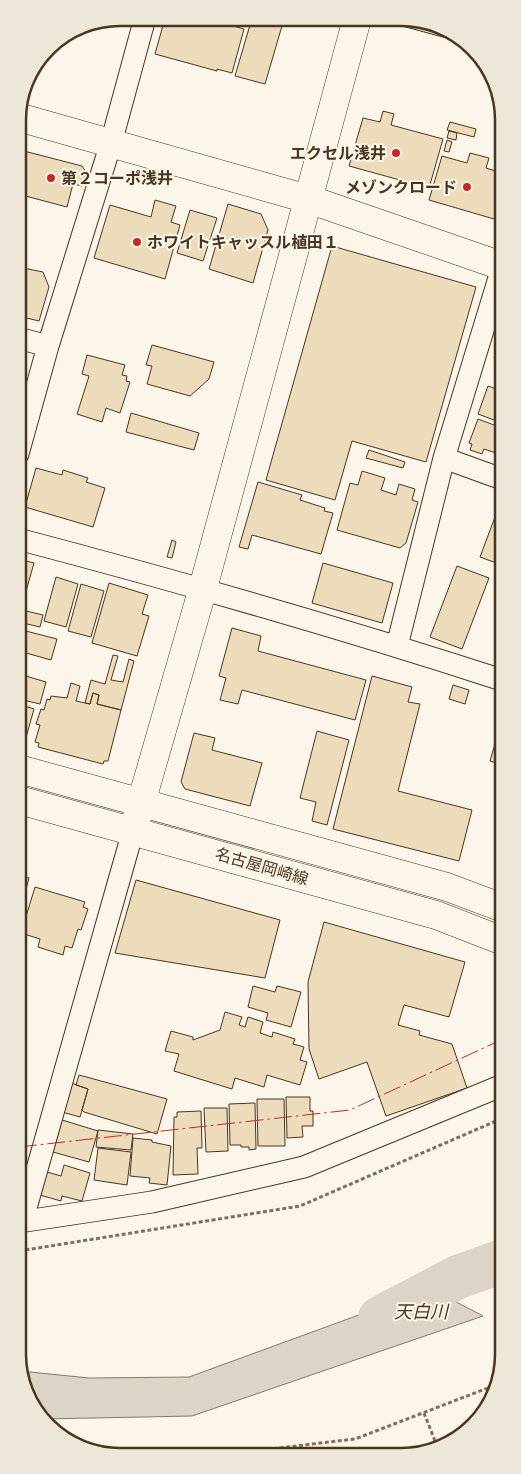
<svg xmlns="http://www.w3.org/2000/svg" width="521" height="1474" font-family="'Golos Text','Noto Sans JP',sans-serif">
<style>
.water{fill:#dcd4c6;stroke:#887966}
.lines{fill:none;stroke-linecap:round;stroke-linejoin:round}
.river{stroke:#dcd4c6;stroke-width:44}
.building{fill:#ecdcbc;stroke:#4a3520}
.minor-casing{stroke:#4a3520;stroke-width:23}
.tertiary-casing{stroke:#4a3520;stroke-width:29}
.primary-casing{stroke:#4a3520;stroke-width:29}
.path{stroke:#7f6f5c;stroke-width:3;stroke-dasharray:4 2.5;stroke-linecap:butt}
.minor{stroke:#fbf6e9;stroke-width:21}
.tertiary{stroke:#fbf6e9;stroke-width:28}
.primary{stroke:#fbf6e9;stroke-width:28}
.power{stroke:#c62828;stroke-width:1;stroke-dasharray:18 4 2.5 4;stroke-linecap:butt}
.poi-dot{fill:#c62828;stroke:#fbf6e9;stroke-width:2}
.labels{text-anchor:middle;stroke-width:4;stroke-linejoin:round;paint-order:stroke}
.poi-label{font-size:16px;font-weight:bold;fill:#4a3520;stroke:#fbf6e9;text-anchor:end}
.street-label{font-size:16px;fill:#4a3520;stroke:#fbf6e9}
.water-label{font-size:18px;font-style:italic;fill:#4a3520;stroke:#fbf6e9}
.rim{fill:none;stroke:#4a3520;stroke-width:2.5}
</style>
<rect width="100%" height="100%" fill="#fbf6e9"/>
<!-- water -->
<path class="water" d="M420 1283 483 1316 192 1416 43 1419 20 1374V1371L89 1378 189 1377 378 1308Z"/>
<g class="lines">
<!-- river -->
<path class="river" d="M380 1318 458 1277 503 1261"/>
</g>
<!-- building -->
<path class="building" d="M165 18H216V21L244 29 232 73 217 69V71L155 54Z
M217 18H236L234 26 216 21Z
M252 18 284 19 265 84 235 76Z
M404 19 421 20 465 43 402 26Z
M383 111 394 114 391 125 443 139 429 188 349 166 363 118 380 122Z
M450 122 476 129 474 137 447 130Z
M449 131 457 133 456 140 447 138Z
M447 140 452 142 449 152 444 151Z
M20 150 82 166 86 172 82 186 73 184 67 207 18 194V159Z
M470 153 489 158 486 168 502 173 501 221 429 200 442 156 467 163Z
M155 200 176 206 171 222 180 225 165 279 94 258 110 205 151 217Z
M228 204 261 214 268 230 253 283 209 269Z
M190 210 217 218 203 261 177 253Z
M18 244 23 245 18 267 43 272 49 287 39 321 18 316Z
M332 246 476 287 426 462 352 441 335 500 266 480Z
M152 345 214 362 209 379 190 396 147 384 152 366 146 365Z
M87 355 125 365 122 375 127 376 126 381 130 382 120 413 106 408 102 422 77 414 89 376 82 374Z
M488 386 502 391V423L478 414Z
M131 413 199 433 194 450 126 432Z
M478 419 502 428V455L484 449 482 454 470 450 472 444 469 443Z
M369 450 405 462 403 468 366 458Z
M36 468 62 475 63 470 88 478 86 482 105 488 93 527 25 507Z
M362 471 385 478 381 490 396 495 399 484 415 489 412 500 418 502 406 543 400 548 337 530 350 483 358 485Z
M258 482 302 495 300 500 325 508 324 511 333 513 321 554 252 535 248 549 239 547Z
M495 517 502 519V565L480 557Z
M172 540 176 542 172 558 167 557Z
M18 559 34 563 23 602 26 603 21 624 18 623Z
M323 563 393 583 382 623 312 603Z
M457 566 489 578 462 649 430 637Z
M56 577 78 584 66 627 44 621Z
M109 583 148 595 142 614 149 616 137 656 92 643Z
M81 584 104 591 91 637 68 631Z
M26 611 43 615 40 627 23 623Z
M232 628 261 636 258 651 366 680 355 720 242 690 238 704 220 700 226 678 219 676Z
M18 629 57 639 51 660 19 651Z
M113 655 118 656 111 680 123 682 129 659 134 661 121 710 97 704 99 695 93 693 90 704 85 703 91 680 105 684Z
M19 674 46 682 40 704 19 699Z
M372 676 412 687 408 702 420 704 398 791 472 810 459 861 333 829Z
M71 683 80 686 76 701 90 704 93 693 99 695 97 704 121 710 108 761H104L103 764 38 747 39 743 35 742 40 725 36 724 41 709 44 710 47 699 50 700 51 696 67 698Z
M453 685 469 690 465 704 449 699Z
M19 704 34 709 25 741 19 739Z
M502 719V765L490 761Z
M317 731 349 740 327 825 312 821 316 802 300 798Z
M194 733 215 738 212 750 262 763 250 806 185 789 181 782Z
M19 875 29 878 19 915Z
M136 880 280 920 265 978 115 953Z
M35 887 85 902 83 907 88 909 81 930 78 929 72 948 65 946 63 955 38 947 40 939 21 933Z
M324 922 465 962 449 1017 404 1005 398 1025 420 1031 419 1035 452 1044 467 1088 386 1116 367 1062 319 1079 309 1049 308 982Z
M253 986 275 992 277 986 301 992 291 1027 266 1020 268 1013 248 1007Z
M225 1012 242 1017 239 1025 245 1027 248 1017 263 1022 260 1033 272 1037 273 1032 295 1039 293 1044 304 1047 300 1060 307 1062 300 1085 267 1075 264 1087 235 1078 232 1089 174 1071 179 1054 165 1051 171 1031 193 1037V1040L220 1030Z
M19 1070 26 1071 21 1107 19 1106Z
M79 1075 167 1099 157 1134 84 1112 82 1110 88 1089 76 1085Z
M71 1083 88 1089 80 1117 62 1112Z
M286 1097H310V1111H313V1126H302L303 1137 287 1138Z
M257 1099H284L285 1146H258Z
M255 1103 256 1149 249 1150V1147H241V1145H230L229 1104Z
M19 1106 23 1107 19 1134Z
M204 1108H227L228 1151 206 1152Z
M201 1111 202 1148H197L198 1174 173 1175 174 1117H177V1112Z
M62 1120 98 1131 89 1162 53 1152Z
M98 1130 133 1134 131 1150 96 1147Z
M133 1138 152 1140V1142L171 1146 167 1185 149 1183 150 1178 130 1176Z
M98 1148 131 1152 127 1185 94 1180Z
M64 1165 90 1173 82 1201 62 1196 61 1201 40 1195 47 1172 61 1176Z"/>
<g class="lines">
<!-- minor casing -->
<g class="minor-casing">
<path id="minor" d="M18 338 48 346 111 143 145 18
M18 454 48 346
M444 458 502 479
M18 539C181 582 342 628 502 680
M397 646 444 458 502 268
M19 1222 152 1202 304 1167 503 1085
M22 1222 133 831"/>
</g>
<!-- tertiary casing -->
<g class="tertiary-casing">
<path id="tertiary" d="M18 117 308 199 502 266
M133 831 203 588 357 19"/>
</g>
<!-- primary casing -->
<g class="primary-casing">
<path id="primary" d="M19 769 447 887 503 908
M19 800 436 915 503 941"/>
</g>
<!-- path -->
<path class="path" d="M19 1251 300 1206 503 1118
M424 1413 437 1446
M228 1454 355 1439 493 1386"/>
<!-- minor -->
<use href="#minor" class="minor"/>
<!-- tertiary -->
<use href="#tertiary" class="tertiary"/>
<!-- primary -->
<use href="#primary" class="primary"/>
<!-- power -->
<path class="power" d="M19 1147 350 1110 503 1039"/>
</g>
<!-- markers -->
<g class="poi-dot">
<circle cx="396" cy="153" r="5"/>
<circle cx="51" cy="178" r="5"/>
<circle cx="467" cy="187" r="5"/>
<circle cx="137" cy="242" r="5"/>
</g>
<g class="labels">
<!-- poi labels -->
<g class="poi-label">
<text x="386" y="159">エクセル浅井</text>
<text x="61" y="184" text-anchor="start">第２コーポ浅井</text>
<text x="457" y="193">メゾンクロード</text>
<text x="147" y="248" text-anchor="start">ホワイトキャッスル植田１</text>
</g>
<!-- street labels -->
<g class="street-label">
<text transform="translate(262 866) rotate(16)" y="6">名古屋岡崎線</text>
</g>
<!-- water labels -->
<g class="water-label">
<text x="421" y="1318">天白川</text>
</g>
</g>
<!-- crop -->
<path d="M0 0H521V1474H0ZM120 26H401A94 94 0 0 1 495 120V1354A94 94 0 0 1 401 1448H120A94 94 0 0 1 26 1354V120A94 94 0 0 1 120 26Z" fill="#ede7d9" fill-rule="evenodd"/>
<path class="rim" d="M120 26H401A94 94 0 0 1 495 120V1354A94 94 0 0 1 401 1448H120A94 94 0 0 1 26 1354V120A94 94 0 0 1 120 26Z"/>
</svg>
